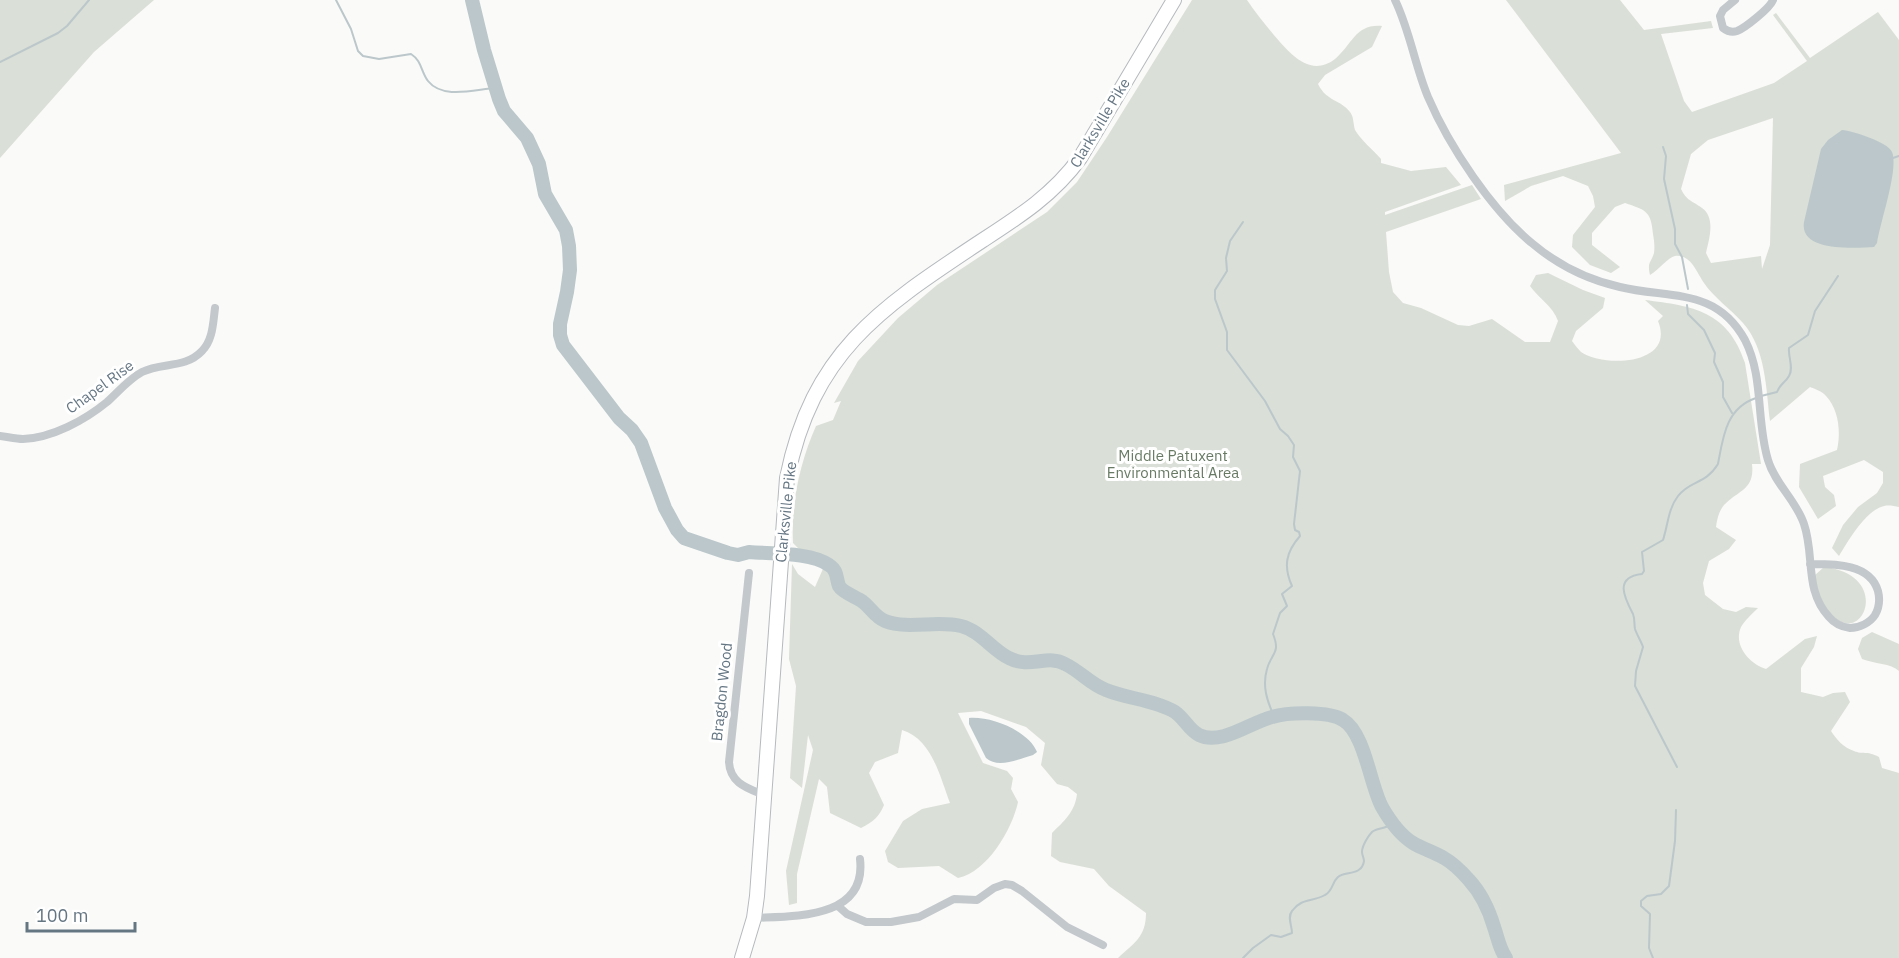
<svg xmlns="http://www.w3.org/2000/svg" width="1899" height="958" font-family="'IBM Plex Sans',sans-serif">
<style>
.green{fill:#dadfd7;fill-rule:evenodd}
.water{fill:#bbc7cb}
.lines{fill:none;stroke-linecap:round;stroke-linejoin:round}
.stream{stroke:#bbc7cb;stroke-width:2}
.river{stroke:#bbc7cb;stroke-width:14}
.primary-casing{stroke:#b5babe;stroke-width:16}
.street{stroke:#c3c8cc;stroke-width:8}
.primary{stroke:#fff;stroke-width:14}
.labels{text-anchor:middle;stroke-width:6;stroke-linejoin:round;paint-order:stroke}
.street-label{font-size:15px;fill:#657683;stroke:#fff}
.park-label{font-size:15px;fill:#687a64;stroke:#fff}
</style>
<rect width="100%" height="100%" fill="#fafaf8"/>
<!-- green -->
<path class="green" d="M0 0H154L94 52 0 158Z
M1192 0H1247C1255 12 1264 23 1273 34 1288 51 1309 79 1335 59 1353 44 1355 24 1382 26L1372 47 1325 75 1318 84C1327 102 1340 99 1350 112 1354 117 1353 124 1355 130 1361 140 1373 150 1381 159V163L1411 171 1446 167 1461 185 1385 212V215L1472 185 1481 199 1386 232 1389 272 1393 292 1403 303 1421 308 1458 325 1469 326 1492 319 1525 342H1550L1558 321C1553 306 1539 299 1530 286L1536 275 1548 273 1583 290 1605 298 1603 308 1576 331 1572 341C1575 345 1578 349 1581 352 1604 368 1676 365 1658 321L1663 316 1645 300C1693 306 1728 311 1745 363L1761 464H1752C1755 490 1738 490 1724 505 1719 511 1717 519 1716 527L1736 540 1729 549 1709 561 1703 583 1705 595 1723 609 1736 612 1746 607 1758 608C1752 614 1745 620 1741 627 1733 645 1749 664 1766 669L1805 639 1817 636 1814 647 1801 668V692L1823 697 1833 693 1845 692 1850 702 1831 731C1836 739 1844 748 1854 751 1863 755 1866 750 1879 757L1882 768 1899 773V958H1118C1134 943 1146 937 1146 913L1109 886 1094 869 1060 862 1051 856 1052 833C1064 821 1075 812 1077 794L1068 787 1057 784 1041 765 1045 743 1026 727 981 711 958 713 983 763 1007 771 1013 778 1011 789 1018 802C1012 830 987 872 958 878L939 866 898 868 888 862 885 851 903 821 922 809 950 803C940 777 932 739 902 730L898 753 875 762 869 773 884 805C879 817 873 822 861 828L830 813 827 787 819 779 797 874V903L789 905 786 871 813 750 808 735 802 788 790 778 796 686 789 659 792 564 798 574 815 587 826 562 803 553 793 543C791 503 800 462 816 426L833 420 841 401 834 403 858 361 898 318 937 285 1047 212 1077 182 1107 137Z
M1506 0H1620L1644 30 1711 21 1713 28 1661 34 1684 101 1692 112 1774 83 1807 61 1773 15 1776 13 1810 58 1878 12 1899 40V507C1894 506 1889 505 1884 506 1866 510 1848 541 1839 556L1832 548 1843 525 1858 507 1877 493 1883 483V472L1864 460 1823 476 1825 487 1834 495 1836 506 1818 519 1799 487 1800 464 1837 450C1841 432 1839 410 1826 396 1822 391 1815 389 1810 387L1770 421C1766 389 1766 349 1743 323 1731 309 1714 298 1704 283 1697 273 1691 254 1675 256 1668 257 1659 270 1650 275 1647 262 1651 263 1654 253 1655 246 1654 240 1653 234 1651 210 1645 210 1625 203L1615 207 1592 233V245L1620 267 1611 273 1590 265 1572 247 1573 235 1595 207 1593 196 1588 186 1563 176 1531 186 1505 201 1504 185 1621 153ZM1773 118 1770 245 1762 269 1761 256 1711 263 1706 253C1709 239 1716 218 1702 208 1691 200 1687 201 1681 189L1691 154 1708 140Z
M1824 567C1899 575 1857 662 1823 603 1818 596 1817 585 1814 576Z
M1872 632 1899 644V671C1891 663 1874 664 1862 659L1858 649 1862 638Z"/>
<!-- water -->
<path class="water" d="M1842 130C1853 131 1888 142 1892 152 1899 169 1880 222 1877 243L1874 247C1854 248 1799 252 1804 222L1821 149 1828 140Z
M969 718C991 716 1029 731 1037 752L1033 755C1019 759 998 769 986 758L969 724Z"/>
<g class="lines">
<!-- stream -->
<path class="stream" d="M336 0 351 29 358 51 363 56 379 59 411 54C422 61 421 72 428 81 443 100 476 89 496 88
M0 62 58 33 67 26 89 0
M1663 147 1666 156 1664 179 1675 229V244L1682 257 1688 289
M1890 159 1899 156
M1243 222 1230 241 1226 258 1227 271 1215 290V299L1227 332V350L1265 401 1280 429 1288 436 1294 445 1293 457 1300 471 1294 524 1295 530 1299 532 1300 536C1286 552 1283 566 1292 586L1282 594 1287 606 1280 613 1273 634C1281 654 1271 653 1267 669 1262 686 1267 701 1274 716
M1687 305 1688 314 1704 330 1715 353 1714 362 1723 382V397L1732 413
M1761 396 1777 392C1780 384 1785 383 1789 376 1794 368 1788 357 1789 348L1808 335 1815 311 1838 276
M1677 767 1635 686 1636 671 1643 647C1641 641 1637 635 1635 629 1634 624 1635 619 1633 614 1624 597 1614 577 1642 574L1644 571 1642 552 1663 540C1668 525 1668 509 1678 496 1690 480 1705 485 1718 464 1723 437 1726 408 1756 398
M1243 958 1253 948 1271 935 1281 937 1292 933C1292 926 1287 917 1292 911 1301 898 1313 902 1325 895 1333 891 1332 882 1338 877 1345 871 1362 876 1364 861 1364 858 1362 855 1362 852 1362 846 1368 836 1372 832 1377 827 1385 830 1393 823
M1653 958 1649 948 1650 914 1641 906V901L1647 896 1661 894 1669 886 1675 841 1676 810"/>
<!-- river -->
<path class="river" d="M472 0 484 50 499 99 504 111 527 138 539 164 545 194 566 230 569 246 570 270 567 292 560 324V335L563 345 619 418 632 430 641 443 665 508 677 530 684 538 728 553 738 555 749 552C771 554 811 552 829 565 838 571 836 578 839 586 843 593 857 597 863 602 871 608 875 617 885 621 909 630 936 620 961 626 981 631 992 650 1009 658 1030 669 1048 654 1065 664 1080 671 1090 684 1106 690 1128 699 1155 700 1175 712 1184 718 1189 730 1199 735 1221 746 1251 722 1272 717 1288 712 1329 711 1343 720 1365 733 1370 785 1382 807 1390 821 1400 835 1413 843 1423 849 1434 852 1444 858 1453 863 1462 872 1469 880 1481 893 1489 910 1494 927 1498 938 1499 948 1506 958"/>
<!-- primary casing -->
<g class="primary-casing">
<path id="primary" d="M742 958 754 918 757 896 787 478C813 350 882 307 983 240 1020 216 1054 194 1080 158L1174 0"/>
</g>
<!-- street -->
<path class="street" d="M1395 0C1410 31 1415 66 1428 97 1449 146 1492 211 1533 244 1558 265 1589 280 1620 287 1669 299 1716 287 1745 340 1764 377 1756 421 1768 460 1775 484 1796 500 1804 524 1815 556 1804 590 1829 617 1834 623 1842 627 1850 628 1859 628 1870 623 1875 615 1879 608 1880 599 1878 591 1870 563 1833 564 1810 564
M1735 0 1723 10 1720 16 1723 28C1727 31 1731 33 1737 31 1745 28 1770 8 1773 0
M0 436C8 437 16 439 23 439 52 438 85 420 107 402 118 392 129 379 142 372 162 362 185 369 202 351 213 340 213 323 215 308
M749 573 729 762C730 783 747 788 764 795
M838 906 847 914 866 922H891L919 917 954 899 977 900 994 888 1005 884 1012 885 1022 891 1067 927 1103 945
M754 918C795 916 867 919 860 859"/>
<!-- primary -->
<use href="#primary" class="primary"/>
</g>
<g class="labels">
<!-- street labels -->
<g class="street-label">
<text transform="translate(1100 123) rotate(-59)" y="5">Clarksville Pike</text>
<text transform="translate(100 387) rotate(-36)" y="5">Chapel Rise</text>
<text transform="translate(786 512) rotate(-84)" y="5">Clarksville Pike</text>
<text transform="translate(722 692) rotate(-84)" y="5">Bragdon Wood</text>
</g>
<!-- park labels -->
<g class="park-label">
<text x="1173" y="461">Middle Patuxent<tspan x="1173" dy="17">Environmental Area</tspan></text>
</g>
</g>
<!-- scale -->
<path d="M27 922v9h108v-9" fill="none" stroke="#657683" stroke-width="3"/>
<text x="36" y="922" font-size="18" fill="#657683" stroke="#ffffff" stroke-width="4.5" paint-order="stroke">100 m</text>
</svg>
